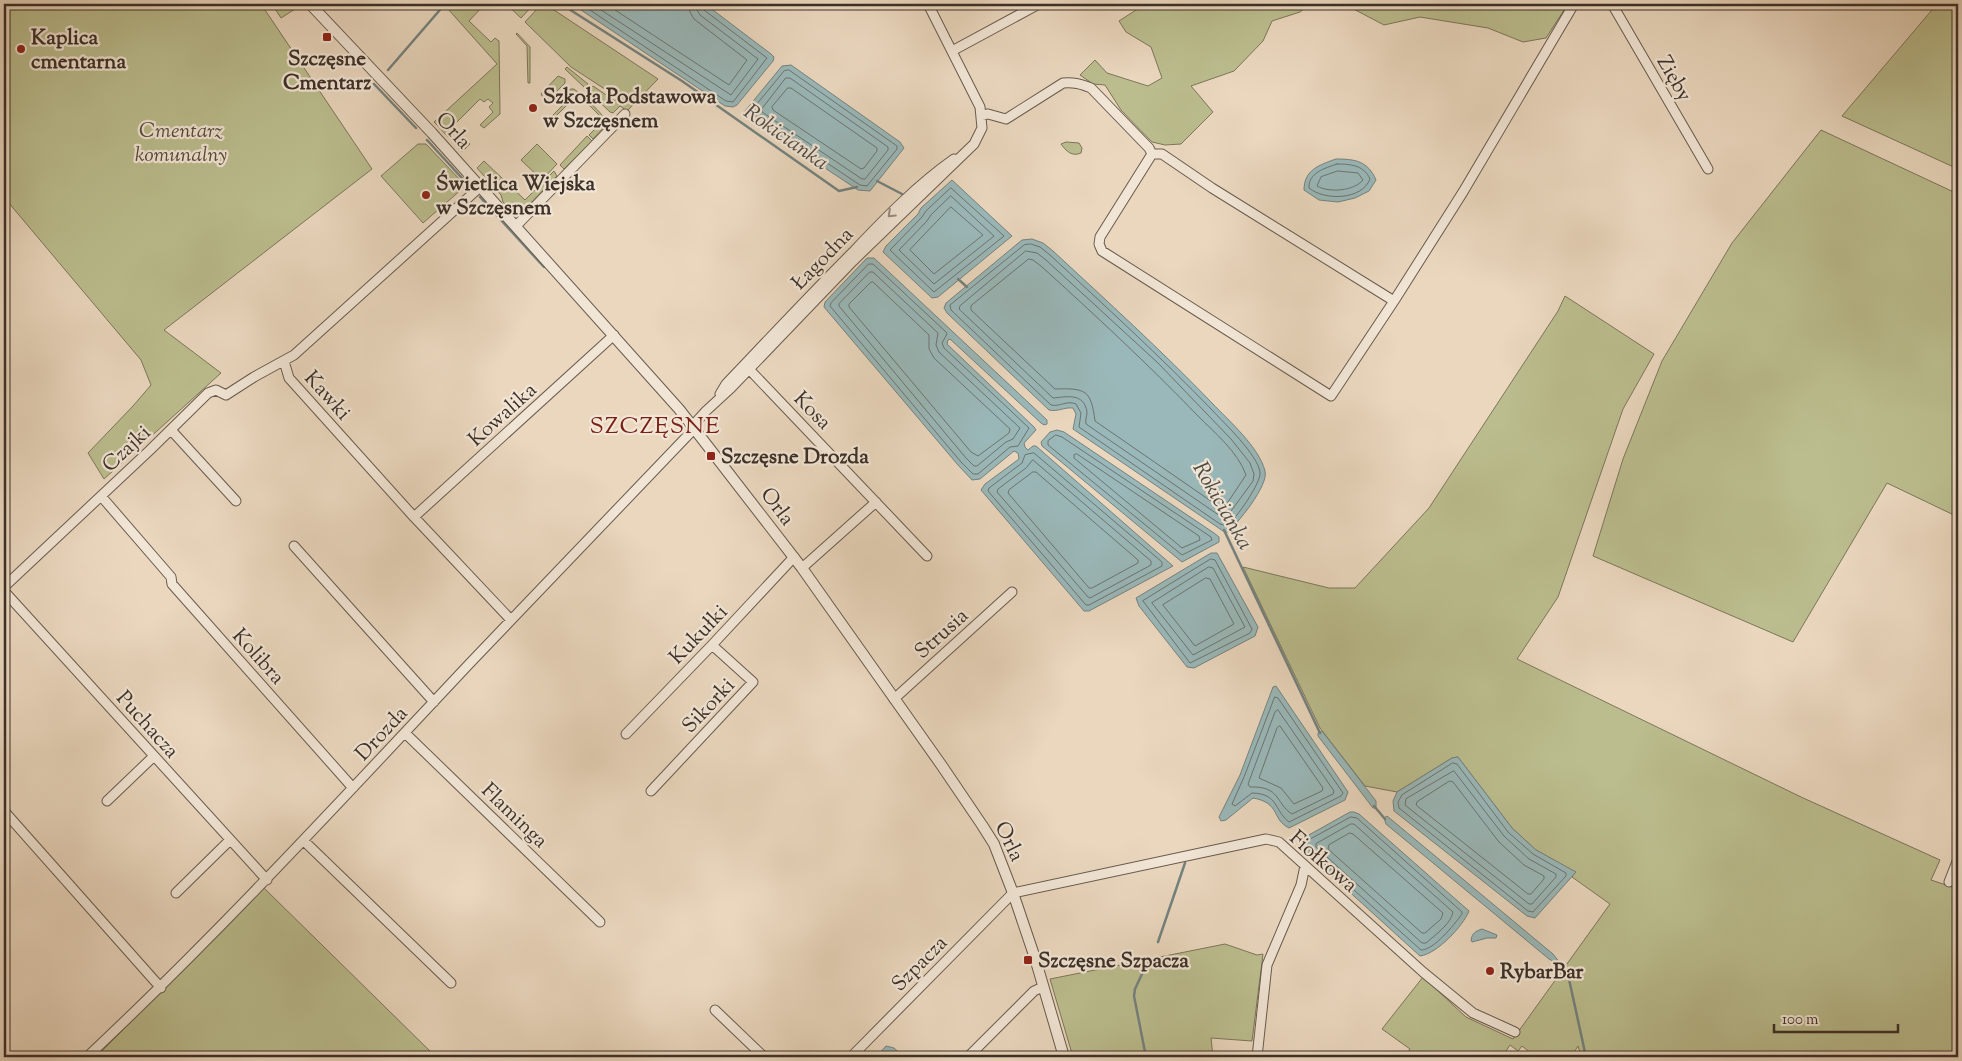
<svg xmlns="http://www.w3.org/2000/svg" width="1962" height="1061" font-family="'Sorts Mill Goudy',serif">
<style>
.green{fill:#bbbd8e;stroke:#7c765b}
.water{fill:#9ab8b9;stroke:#74827f}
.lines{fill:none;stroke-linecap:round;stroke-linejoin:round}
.shore{stroke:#6b7470;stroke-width:1}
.stream{stroke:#74827f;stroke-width:2.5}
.minor-casing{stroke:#685a4e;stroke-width:11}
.tertiary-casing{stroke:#685a4e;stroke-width:12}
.minor{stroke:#f1e5d5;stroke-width:9}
.tertiary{stroke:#f1e5d5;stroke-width:10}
.oneway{stroke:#968a7e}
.poi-dot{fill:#8f2418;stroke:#f1e5d5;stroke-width:2}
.labels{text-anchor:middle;stroke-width:4.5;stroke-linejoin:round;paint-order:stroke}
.poi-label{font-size:21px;font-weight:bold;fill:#3c3028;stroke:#f1e5d5;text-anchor:start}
.street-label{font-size:21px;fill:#3c3028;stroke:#f1e5d5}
.park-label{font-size:21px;font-style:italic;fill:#554c3c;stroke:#f1e5d5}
.water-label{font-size:22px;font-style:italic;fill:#4f4b45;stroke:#f1e5d5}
.quarter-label{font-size:24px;letter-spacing:1px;fill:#7a1f14;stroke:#f1e5d5}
</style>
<rect width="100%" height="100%" fill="#ead7be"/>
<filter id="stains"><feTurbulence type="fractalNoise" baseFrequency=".004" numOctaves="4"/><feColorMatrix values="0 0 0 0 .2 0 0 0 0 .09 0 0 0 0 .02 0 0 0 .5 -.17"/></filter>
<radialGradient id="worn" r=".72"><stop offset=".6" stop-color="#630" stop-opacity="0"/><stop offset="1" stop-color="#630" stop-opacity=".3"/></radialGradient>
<!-- green -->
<path class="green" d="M4 4H261L372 169 164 330 221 373 104 479 88 453 133 406 151 385 141 360 8 202 4 205Z
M276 4H290L295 9 281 18 273 6Z
M452 4H485L469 21 491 42 495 38 499 41 500 114 484 128 480 125 493 112 489 107 493 103 488 99 484 102 480 99 449 130 453 134 449 138 434 122 497 64 448 9Z
M506 4H545L658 79 627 111 620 106 613 113 610 112 588 91 593 86 615 101 617 97 571 67 525 22 538 8 534 4 521 18Z
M1133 4H1310L1300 12 1272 21 1263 41 1234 71 1191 86 1213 112 1181 144 1165 145 1152 142 1121 110 1105 85 1093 84 1080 75 1095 60 1107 73 1148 86 1162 78 1151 47 1126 32 1119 21 1136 10Z
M1344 4H1568L1546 38 1523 42 1488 28 1420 17 1384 25Z
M1937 4H1958V169L1842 116Z
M517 33 530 47V83H528L527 46 516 34Z
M567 67 588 84 585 88 565 69Z
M558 76 565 79V83L549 99H544L541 94Z
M571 89H574L579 93 552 120 550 118 572 96 567 91Z
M583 97C591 104 605 114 606 125L593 139 589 135 604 120 582 98Z
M1821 130 1958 194V517L1887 483 1793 642 1593 556 1623 459 1662 361 1732 243Z
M587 136 592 141 564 169 560 165Z
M458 139 462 143 465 140 470 144 462 152 454 143Z
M1066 142 1079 143 1082 148 1081 153C1072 157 1066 151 1061 144Z
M418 144H426L463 183V188L423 223 381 176Z
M537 144 557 164 542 180 521 160Z
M484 161 525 200 554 171 557 176 521 213 515 214 503 202 501 195 477 168Z
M1565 296 1654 354 1623 409 1558 597 1517 659 1801 797 1940 860 1931 880 1958 889V1057H1581L1578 1046 1571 1057H1536L1522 1046 1518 1051 1510 1045 1502 1057H1404L1410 1049 1382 1029 1423 977 1466 1017 1513 1039 1610 904 1572 877 1575 872 1536 850 1512 828 1458 757 1452 758 1397 792 1365 786 1320 728 1243 567 1329 588H1355L1429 508 1558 311Z
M264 888 436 1057H96Z
M1225 944 1257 955 1263 954 1252 1041 1211 1038 1213 1057H1073L1050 979Z"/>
<!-- water -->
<path class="water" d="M572 4H705L771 54 774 57 773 61 737 105 733 107 725 106Z
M791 65 900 142 904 148 870 191 858 190 747 116 745 111 782 66Z
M1336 159C1355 159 1368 161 1376 180L1369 191 1355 198 1338 202 1319 200 1304 190C1304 170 1319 165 1336 159Z
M952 180 1012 236 938 297 932 298 883 252 886 246 918 214 921 208Z
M1032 239 1043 243 1053 251C1107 301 1161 350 1212 403 1229 421 1259 447 1265 471 1269 485 1237 525 1226 533L1073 429 1076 414 1073 408C1064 407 1058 412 1049 410L947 313 944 308 946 303 1022 240Z
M867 258H874L1047 420V424L1044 425 1041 423 950 339 948 340 947 344 1034 427 1036 430 1024 443 1025 447 1028 450 1033 446H1036L1173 566 1089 611H1084L981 490 985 484 1019 459 1018 453 1014 451 980 479 972 480 958 465 824 307 825 302Z
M1057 430 1064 432 1214 533 1219 537V542L1182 562 1042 446 1041 442 1050 432Z
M1211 553H1217L1258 627 1255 636 1194 668 1187 667 1139 606 1136 598Z
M1276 686 1348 792 1345 800 1289 828C1271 819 1281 803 1253 798L1226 820 1221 821 1219 817 1240 775 1273 687Z
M1322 731 1376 801V808H1373L1318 736V733Z
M1458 757 1512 828 1536 850 1576 872 1535 918 1527 916 1394 811 1393 801 1397 792 1452 758Z
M1350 812H1354L1359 814 1469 911C1463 926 1437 954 1420 956L1300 847 1302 840 1307 836Z
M1387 816 1553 954 1560 963 1558 964 1549 959 1386 824 1384 818Z
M1482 929 1497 935 1496 938H1487L1472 942 1471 940C1472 933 1476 931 1482 929Z
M886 1046 894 1048 904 1057H876Z"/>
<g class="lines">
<!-- shore -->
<path class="shore" d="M581 4 726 101 733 102 767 58 704 10 702 4
M592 4 731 95 758 59 700 15 697 10 696 4
M606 4 729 85 747 60 694 19 690 12 689 4
M789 70 897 146V149L867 186 860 185 752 113V110L784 71Z
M786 78H790L888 147V150L865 179H862L762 112V109Z
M788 88H791L877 148V151L864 168 861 169 773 110 772 107Z
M1337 164C1350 164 1364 165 1370 179 1362 200 1325 201 1309 188 1308 173 1325 168 1337 164Z
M1338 171 1358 173 1363 180C1354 191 1329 193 1317 186L1321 177Z
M951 188 1004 236 934 292 890 250 922 217 926 211Z
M951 196 994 236 934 284 899 250 927 221 931 215Z
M951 207 983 235 934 274 910 250Z
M1031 244 1040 247 1050 255C1105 306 1160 356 1212 410 1225 424 1257 454 1260 472 1262 482 1235 520 1227 526L1220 524 1079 427 1081 413 1076 404C1067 400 1060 407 1051 405L951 310 950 305 1024 245Z
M1026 251 1037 253 1046 260 1158 363 1231 439 1250 463 1254 474 1253 481 1226 518H1223L1086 424C1085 420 1087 416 1087 412 1084 392 1066 397 1053 398L959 309 960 306Z
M1029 259 1033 260 1041 266C1095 315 1148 364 1198 416 1215 433 1238 452 1246 475L1224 508H1221L1095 421C1091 390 1086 388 1055 389L971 310V306Z
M869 264H873L946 332 947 334 942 343 944 348 1029 428 1018 446 1010 447 978 474H973L961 462 830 306 831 303Z
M870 272H873L938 333 936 345 939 352 1020 428 1013 439 1006 442 977 466H974L966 458 839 306V304Z
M873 282 929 335V349L934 358 1010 429 1009 433 978 456 971 452 849 307V304L870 283Z
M1056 435 1062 437 1211 537 1212 540 1182 555 1048 445V441Z
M1034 453 1162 562V566L1089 605H1086L988 491 989 488 1022 463 1025 455Z
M1077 454 1199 536 1200 540 1182 548 1074 458V455Z
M1033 460 1151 561V565L1090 598 1088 597 997 492 998 489 1026 468Z
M1033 472H1036L1138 560V563L1092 588H1089L1008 493 1009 490Z
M1211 559 1215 560 1252 629 1250 633 1190 663 1143 601Z
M1209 567 1213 568 1245 627 1193 655 1152 603Z
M1206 578 1210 579 1234 624 1195 646 1163 605Z
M1275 697 1278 698 1343 793 1341 796 1289 822C1273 809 1279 794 1252 793L1235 806 1232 804 1244 777Z
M1278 710 1334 791 1333 794 1292 814C1275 803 1281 786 1250 787L1248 784 1275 712Z
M1280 726 1323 788 1322 791 1294 804 1281 788 1259 778 1277 728Z
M1453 763 1457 764 1508 832 1533 854 1566 873V876L1533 912 1528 911 1399 808 1398 802 1402 795Z
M1454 771 1504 836 1529 859 1556 874V877L1532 904H1529L1405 805 1406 799Z
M1450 781 1453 782 1499 842 1524 865 1544 876V879L1531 894H1528L1416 805 1417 802Z
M1351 817 1357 818 1462 912V914C1454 925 1434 950 1421 950L1306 847 1309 840Z
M1351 824H1354L1453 912C1451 924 1435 935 1426 943H1422L1316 847V844Z
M1350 833 1353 834 1443 913 1441 919 1425 933H1422L1328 849 1329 845Z"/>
<!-- stream -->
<path class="stream" d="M561 4 682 81 839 191 857 187
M388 70 445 4
M374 84 416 128
M427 140 471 188
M877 181 902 194
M480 197 544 267
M958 279 967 287
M1224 530 1320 733
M1374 806 1385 819
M1158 942 1185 863
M1567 970 1586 1057
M1146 1057 1134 996 1135 989 1149 959"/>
<!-- minor casing -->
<g class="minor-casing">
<path id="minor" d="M1612 4 1708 169
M952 51 1039 4
M982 115 988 114 1006 119 1063 83C1074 82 1081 84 1091 88L1149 148 1152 154
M1152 154H1162L1212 188 1394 301 1331 396 1102 251 1099 244 1100 237Z
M516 226 625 114
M1394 301 1463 192 1574 4
M284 361 289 378 414 517 511 620
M746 366 927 556
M720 394 726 384C768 340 810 295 853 252 884 219 917 185 954 159
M171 430 236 501
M101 496 171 577 172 584 353 788
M414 517 614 335
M294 546 434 702
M802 568 876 502
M4 587 150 450 208 393 216 390 226 395 254 377 294 355 480 187
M4 591 267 880
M894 699 1012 592
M405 733 600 922
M626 734 712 645 794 557
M651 791 753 682 712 645
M107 801 154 756
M4 811 161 988
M304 841 451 983
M1949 882 1958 859
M176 893 230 840
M715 1010 764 1057
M87 1057C221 931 345 796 471 662 544 585 618 508 692 431L696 422 706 411 731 388 853 261 974 144 982 128 980 107 928 4
M851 1057 1013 893 1266 839 1279 842 1423 972 1473 1013 1515 1032
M968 1057 1034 991 1043 987
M1257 1057 1267 965 1301 885 1305 866"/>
</g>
<!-- tertiary casing -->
<g class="tertiary-casing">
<path id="tertiary" d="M310 4 432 133 679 409 802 568 942 766 982 825 994 844 1013 893 1035 958 1064 1057"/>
</g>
<!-- minor -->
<use href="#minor" class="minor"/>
<!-- tertiary -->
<use href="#tertiary" class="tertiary"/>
</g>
<!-- one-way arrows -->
<defs><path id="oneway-chevron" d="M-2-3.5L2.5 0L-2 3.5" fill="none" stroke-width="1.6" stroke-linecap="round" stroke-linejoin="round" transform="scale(1.25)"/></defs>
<use class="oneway" href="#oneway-chevron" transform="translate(891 214) rotate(137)"/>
<!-- markers -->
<g class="poi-dot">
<rect x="322" y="32" width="10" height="10" rx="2.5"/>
<circle cx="21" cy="49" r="5"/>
<circle cx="533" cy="108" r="5"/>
<circle cx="426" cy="195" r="5"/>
<rect x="706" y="451" width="10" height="10" rx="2.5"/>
<rect x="1023" y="955" width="10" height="10" rx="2.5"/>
<circle cx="1490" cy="971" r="5"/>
</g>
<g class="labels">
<!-- poi labels -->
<g class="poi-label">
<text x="31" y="44">Kaplica<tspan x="31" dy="24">cmentarna</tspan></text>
<text x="327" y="65" text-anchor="middle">Szczęsne<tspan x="327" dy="24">Cmentarz</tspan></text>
<text x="543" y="103">Szkoła Podstawowa<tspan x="543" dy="24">w Szczęsnem</tspan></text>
<text x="436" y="190">Świetlica Wiejska<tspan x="436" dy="24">w Szczęsnem</tspan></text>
<text x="721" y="463">Szczęsne Drozda</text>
<text x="1038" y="967">Szczęsne Szpacza</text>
<text x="1500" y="978">RybarBar</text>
</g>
<!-- street labels -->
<g class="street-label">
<text transform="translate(1675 78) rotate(60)" y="7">Zięby</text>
<text transform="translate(454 130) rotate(48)" y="7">Orla</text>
<text transform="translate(822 258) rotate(-46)" y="7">Łagodna</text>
<text transform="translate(328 395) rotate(48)" y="7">Kawki</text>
<text transform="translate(813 410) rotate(46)" y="7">Kosa</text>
<text transform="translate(502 414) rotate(-42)" y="7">Kowalika</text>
<text transform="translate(126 448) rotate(-43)" y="7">Czajki</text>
<text transform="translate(778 506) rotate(53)" y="7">Orla</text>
<text transform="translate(941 633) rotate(-42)" y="7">Strusia</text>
<text transform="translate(698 634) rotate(-46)" y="7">Kukułki</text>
<text transform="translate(259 656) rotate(48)" y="7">Kolibra</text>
<text transform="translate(708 705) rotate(-47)" y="7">Sikorki</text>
<text transform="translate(148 724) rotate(48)" y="7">Puchacza</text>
<text transform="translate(381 733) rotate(-47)" y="7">Drozda</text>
<text transform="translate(515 815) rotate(44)" y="7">Flaminga</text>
<text transform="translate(1010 841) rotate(64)" y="7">Orla</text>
<text transform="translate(1324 861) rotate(41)" y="7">Fiołkowa</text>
<text transform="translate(919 963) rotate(-45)" y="7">Szpacza</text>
</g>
<!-- park labels -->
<g class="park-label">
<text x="181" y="137">Cmentarz<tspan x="181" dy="24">komunalny</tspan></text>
</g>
<!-- water labels -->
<g class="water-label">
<text transform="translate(787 136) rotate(35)" y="8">Rokicianka</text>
<text transform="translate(1224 505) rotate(60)" y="8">Rokicianka</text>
</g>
<!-- quarter labels -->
<g class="quarter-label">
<text x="655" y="433">SZCZĘSNE</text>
</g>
</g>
<!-- margin -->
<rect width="1962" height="1061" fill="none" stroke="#ead7be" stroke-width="20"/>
<rect x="5" y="5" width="1952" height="1051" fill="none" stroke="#3c3028" stroke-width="2.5"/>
<rect x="10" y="10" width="1942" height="1041" fill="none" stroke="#3c3028"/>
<!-- scale -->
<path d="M1774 1024v8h124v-8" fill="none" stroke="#3c3028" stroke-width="2.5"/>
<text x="1782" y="1024" font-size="15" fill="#3c3028" stroke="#f1e5d5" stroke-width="4" paint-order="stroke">100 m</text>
<rect width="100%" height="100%" filter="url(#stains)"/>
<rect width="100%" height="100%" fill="url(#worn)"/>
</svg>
